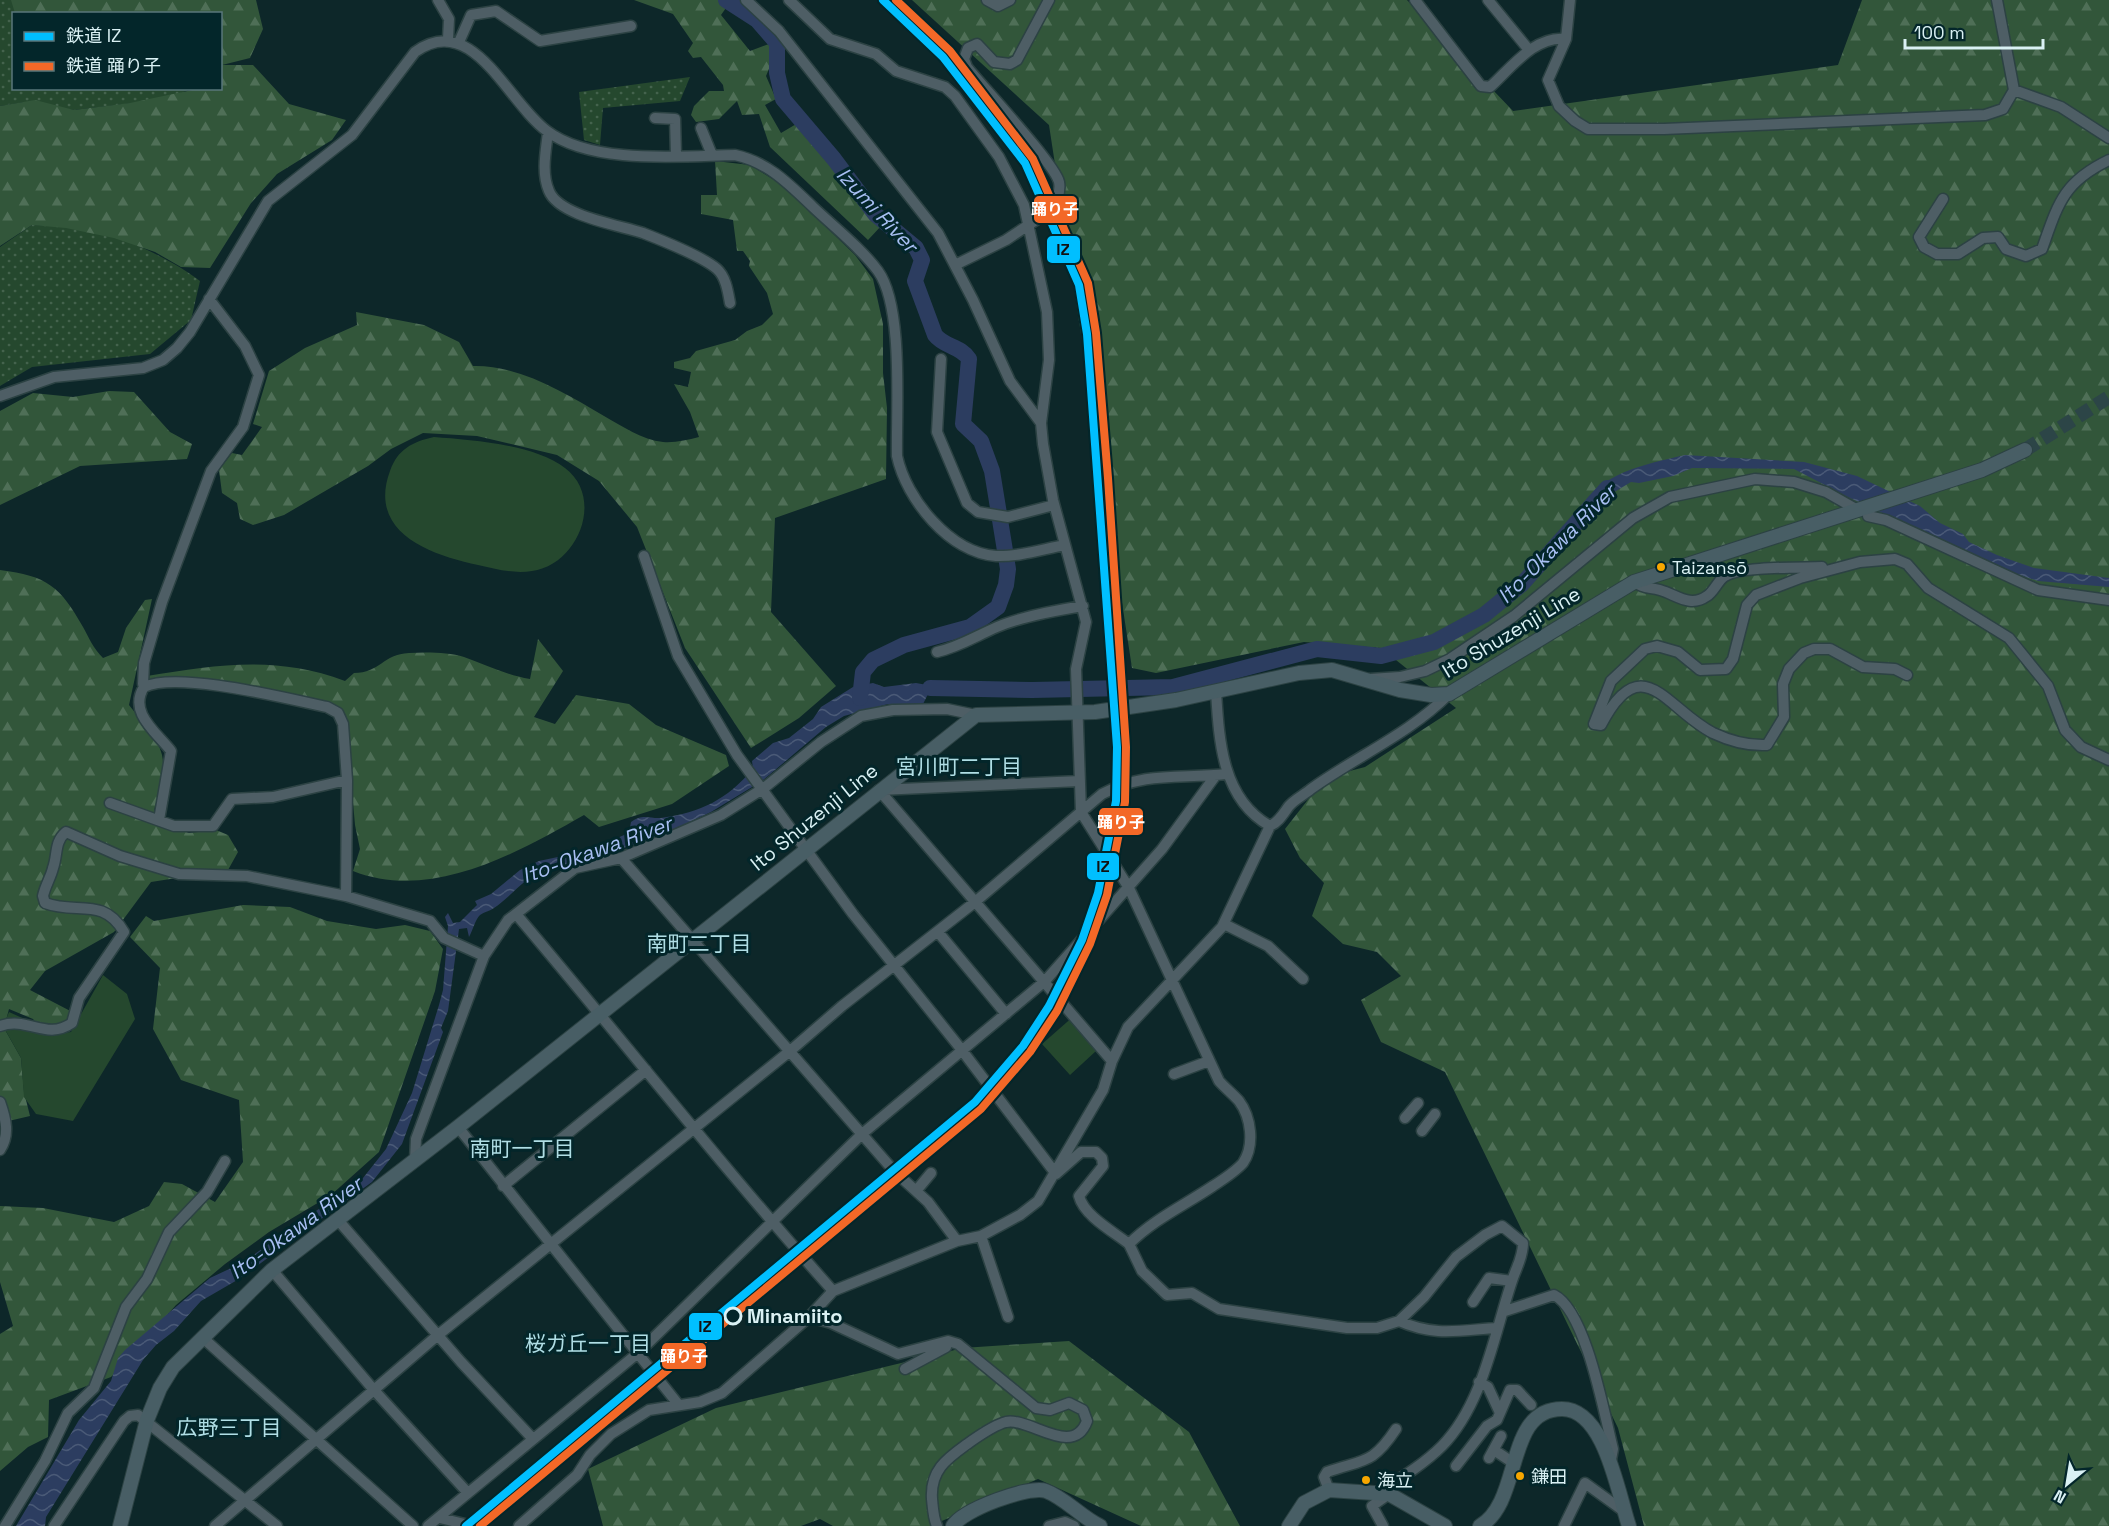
<svg xmlns="http://www.w3.org/2000/svg" width="2109" height="1526" font-family="'Space Grotesk','Noto Sans JP',sans-serif">
<style>
.grass{fill:url(#grass-dots)}
.forest{fill:url(#forest-firs)}
.green{fill:#25482e}
.water{fill:url(#water-waves)}
.lines{fill:none;stroke-linecap:round;stroke-linejoin:round}
.river{stroke:#2c3d60;stroke-width:16}
.major-tunnel{stroke:#2c4547;stroke-width:14;stroke-dasharray:14 7;stroke-linecap:butt}
.minor-casing{stroke:#2c4243;stroke-width:13}
.major-casing{stroke:#2c4243;stroke-width:16}
.minor{stroke:#4e5e65;stroke-width:10}
.major{stroke:#485e65;stroke-width:14}
.rail-1-casing{stroke:#03262a;stroke-width:12}
.rail-2-casing{stroke:#03262a;stroke-width:12}
.rail-1{stroke:#00bfff;stroke-width:8}
.rail-2{stroke:#f36827;stroke-width:8}
.bus-dot{fill:#f7a600;stroke:#03262a;stroke-width:2}
.stop-dot{fill:#03262a;stroke:#daf1f4;stroke-width:3}
.labels{text-anchor:middle;stroke-width:6;stroke-linejoin:round;paint-order:stroke}
.bus-label{font-size:18px;fill:#daf1f4;stroke:#03262a;text-anchor:start}
.street-label{font-size:20px;fill:#daf1f4;stroke:#03262a}
.stop-label{font-size:20px;font-weight:bold;fill:#daf1f4;stroke:#03262a;text-anchor:start}
.water-label{font-size:21px;font-style:italic;fill:#a8bff3;stroke:#03262a}
.neighbourhood-label{font-size:21px;fill:#b0dee5;stroke:#03262a}
.line-badge{stroke:#03262a;stroke-width:2}
.badge-label{font-size:16px;text-anchor:middle;font-weight:bold;fill:#fff}
.pale-badge-label{font-size:16px;text-anchor:middle;font-weight:bold;fill:#111}
</style>
<defs>
<pattern id="grass-dots" width="8" height="8" patternUnits="userSpaceOnUse" patternTransform="scale(1.5)"><rect width="8" height="8" fill="#25482e"/><path d="M2 2h.1M6 6h.1" fill="none" stroke="#44634d" stroke-width="1.8" stroke-linecap="round"/></pattern>
<pattern id="forest-firs" width="22" height="20" patternUnits="userSpaceOnUse" patternTransform="scale(1.5)"><rect width="22" height="20" fill="#32563a"/><path d="M5 1l3.5 6h-7zM16 11l3.5 6h-7z" fill="#4f6f57"/></pattern>
<pattern id="water-waves" width="16" height="10" patternUnits="userSpaceOnUse" patternTransform="scale(1.5)"><rect width="16" height="10" fill="#2c3d60"/><path d="M0 5q4-4 8 0t8 0" fill="none" stroke="#4a5a77"/></pattern>
</defs>
<rect width="100%" height="100%" fill="#0d2729"/>
<!-- grass -->
<path class="grass" d="M0 0H13L17 13 14 14V88L190 89 167 99 74 110 25 102 0 106Z
M690 77 680 101 603 108 600 145 584 140 579 92Z
M32 225C48 226 66 225 83 228 120 235 170 258 200 281L191 320 150 354 32 367 0 386V247Z"/>
<!-- forest -->
<path class="forest" d="M11 0H256L263 29 250 58 222 65H253L289 104 346 120 332 140 277 174 251 203 210 268 181 267 155 252 114 238 66 228 32 225 0 246V106L35 100 74 110 130 103 197 89 220 88V14L15 13Z
M634 0H720L728 5 721 15 750 51 769 44 773 59 766 76 776 99 765 105 781 133 798 123 870 214 882 225 868 240 770 147 759 114 742 115 737 101 719 119 696 122 691 115 694 106 709 91H724L723 85 701 57 693 58 688 51 693 43 673 14Z
M912 0H1407L1513 111 1838 65 1862 0H2109V1526H1644L1618 1428 1445 1072 1381 1042 1361 1000 1401 976 1377 952 1343 944 1312 916 1324 883 1300 858 1285 829 1314 792 1346 772 1365 767 1456 708 1381 648 1304 642 1156 673 1132 668 1049 125Z
M715 161 750 165 784 186 855 255 873 279 883 324V373L887 408 886 479 775 518 771 612 836 686 799 718 751 748 685 648 637 527 599 481 557 455 477 436 423 433 391 449 368 466 284 515 253 525 240 519 237 503 222 493 219 470 232 453 242 455 262 427 253 424 269 371 305 348 357 325 356 312 424 325 459 342 473 366C519 365 565 393 604 416 622 426 642 440 663 442 675 443 687 440 699 437L690 412 674 384 688 387 691 372 674 368V362L690 358 696 351 735 340 747 331 762 325 773 314 767 293 749 266 750 261 743 251H737L733 220 701 214V195H717Z
M109 391 134 392 170 432 192 444 187 459 80 466 0 505V411L33 393 73 397Z
M0 570C47 576 60 586 83 627 89 638 93 648 103 658L118 652 126 628 145 600 152 599 129 705C140 719 158 737 162 755 166 772 158 794 154 811L167 826 189 833 216 830 228 835 238 852 228 870 151 882 114 932 45 971 30 990 80 1016 69 1032 45 1035 33 1019 9 1009 4 1028 21 1058 24 1092 30 1116 0 1123Z
M538 639 563 671 534 717 555 724 576 695 629 704 656 725 726 755 729 766 672 804 599 827 584 815C517 853 431 902 353 871L360 849 355 825 346 723 329 703 149 682 147 676C217 665 275 655 345 681L354 673C380 673 383 654 409 653 426 652 448 652 464 657 487 665 506 675 530 679Z
M243 905 290 907 327 921 376 929 405 925 430 931 443 949 435 991 379 1152 331 1195 269 1232 225 1264 176 1305 111 1377 49 1400 48 1437 28 1447 0 1471V1334L13 1326 0 1282V1206L43 1208 114 1222 149 1206 164 1182 182 1184 215 1202 243 1162 239 1100 181 1080 153 1029 160 968 130 937 146 916 154 921Z
M1069 1341 1189 1432 1240 1526H1141L1038 1479 935 1524V1526H833L820 1519 801 1526H603L588 1469 716 1408 963 1348Z"/>
<!-- green -->
<path class="green" d="M434 437C472 440 534 444 565 468 605 498 578 565 532 571 514 574 495 569 478 565 431 555 367 533 390 471 398 449 412 442 434 437Z
M103 975 127 994 135 1019 73 1121 36 1114 24 1097 21 1058 3 1026 9 1012 29 1021 44 1035 71 1032Z
M1075 1015 1097 1040 1091 1045 1096 1051 1070 1075 1042 1044Z"/>
<!-- water -->
<path class="water" d="M1685 455 1804 462 1857 476 1920 506 1940 523 1963 534 1969 542 1997 555 2034 568 2109 578V587L2038 581 2007 571 1848 497 1794 469 1692 468 1673 476 1639 483 1631 482 1586 509 1570 537C1582 476 1634 467 1685 455Z
M873 683 884 687 916 683 960 691 929 692 923 704H888L844 716 826 727 762 781 711 812 663 835 547 873 543 870C528 875 508 899 494 908 490 911 484 912 480 915 475 920 473 930 469 937L467 928 459 929 448 1011 441 1028 443 1032 402 1144 372 1182 239 1279 201 1301 174 1331 156 1345 143 1360 46 1517 45 1526H16L79 1420 111 1381 118 1358 125 1350 210 1278 242 1263 363 1178 386 1149 412 1093 439 1005 443 990 448 926 445 917 448 913 453 923 460 922 477 905 475 901 491 894 520 870 539 861 586 851 629 833 631 822C643 813 650 819 661 818 702 812 726 800 753 769L752 761 773 743 789 738 813 719 821 707 853 687Z"/>
<g class="lines">
<!-- river -->
<path class="river" d="M726 0 757 20 777 43V73L783 99 834 159 875 214 916 248 922 260 915 281 935 335C944 347 961 346 969 359L963 424 981 441 992 471 1008 569 1006 585 998 607 970 627 904 645 873 660 863 672 860 698
M930 688 1032 690 1173 687 1317 649 1381 656 1434 642 1484 615 1522 584 1607 488"/>
<!-- major-tunnel -->
<path class="major-tunnel" d="M2025 450 2109 397"/>
<!-- minor casing -->
<g class="minor-casing">
<path id="minor" d="M438 0 449 19 448 39
M746 0 779 31 938 233 973 300 1010 381 1041 423
M789 0 830 39 876 54 896 71 945 87 955 96 999 157 1024 205 1047 312 1049 360 1041 423 1043 444 1053 500 1086 622 1076 669 1081 812 1129 888 1219 1081C1225 1088 1233 1094 1239 1101 1251 1117 1255 1145 1243 1163 1235 1172 1224 1179 1213 1186 1185 1205 1154 1219 1129 1244L1142 1271 1167 1295 1192 1293 1219 1309 1347 1328H1377L1399 1321 1424 1297 1456 1257 1485 1235 1502 1226 1523 1243C1523 1257 1517 1266 1513 1278 1494 1333 1484 1403 1442 1446 1424 1464 1401 1478 1379 1492
M987 0 998 6 1010 0
M1049 0 1017 60 1010 64 994 62 977 44 968 48 964 59 967 67C983 87 1055 164 1059 182 1061 192 1056 204 1049 211
M1415 0 1481 86 1490 87C1511 68 1535 35 1566 39
M1488 0 1529 50
M1570 0 1566 39 1548 80 1559 106 1575 121 1588 129H1664L1985 115 2003 109 2014 90 2061 107 2109 138
M1997 0 2014 90
M459 42 471 15 496 11 540 41 631 26
M655 118 675 119 676 155
M701 128 712 155
M548 132C546 150 541 173 549 191 559 216 619 225 643 233 661 240 703 257 717 269 726 277 728 292 730 303
M1943 199 1919 237 1924 247 1937 254H1958L1983 238 1998 237 2006 249 2026 256 2042 249C2058 204 2063 182 2109 160
M955 265 1006 240 1042 216
M941 359 937 432 967 503 978 512 1008 517 1054 505
M0 396 54 377 143 368 163 360 177 348 190 332 268 201 352 135 415 52C473 10 507 102 547 131 592 165 681 156 735 155 768 162 789 184 813 207 834 227 861 248 878 271 904 307 896 411 897 456 906 499 950 553 996 556 1019 557 1043 549 1065 545
M1868 516 1886 520 2038 590 2109 600
M644 556 678 656 737 755 853 914 961 1049 1056 1174 1081 1152H1096L1102 1158 1103 1166 1079 1196C1084 1216 1114 1232 1129 1244
M1634 582C1644 589 1649 587 1660 590 1677 595 1690 608 1707 596 1714 592 1718 580 1725 576 1743 566 1800 568 1822 567
M937 652C959 647 976 636 997 627 1020 617 1058 610 1083 606
M1907 675 1895 669 1863 667 1830 649H1814L1804 653 1789 669 1783 684 1784 717 1767 745C1748 746 1730 741 1713 733 1666 709 1642 646 1601 725L1594 724 1611 681 1645 649 1657 646 1678 652 1700 670 1726 669 1733 659 1747 605 1756 595 1800 578 1860 562 1895 559 1907 564 1928 588 2009 638 2048 686 2065 730 2081 747 2109 760
M1370 679 1400 677 1425 671 1450 659 1514 616 1633 518 1670 497 1755 479 1794 482 1826 492 1856 509
M143 684 144 663 162 602 211 471 243 427 259 375 245 346 209 299
M1216 691C1219 741 1222 799 1270 826
M879 790 1112 1061
M879 790 1080 781
M110 803 174 826H213L232 799 273 797 347 780
M159 820 171 751C156 732 128 712 144 687 179 671 288 699 327 707L338 713 343 724 347 780 346 896
M621 858 894 1171 928 1202 957 1241
M516 914C622 1039 723 1168 833 1291
M1224 924 1268 946 1303 979
M938 932 1006 1014
M0 1026C28 1016 46 1041 72 1023L79 998 124 932C103 896 76 915 45 903L43 896C45 886 51 877 53 868 58 854 54 842 66 832L120 856 179 874 247 876 346 896 430 921 444 938 484 956
M1174 1074 1209 1061
M0 1102C6 1119 10 1135 0 1150
M1405 1118 1418 1103
M458 1127 678 1404
M1422 1131 1435 1114
M415 1160 416 1139 484 956 508 920 575 868 621 858 721 815 764 788 821 742 861 716 893 710 947 709 976 715
M503 1186 646 1070
M916 1191 931 1173
M338 1220 461 1362 533 1439
M981 1236 1008 1317
M272 1270 373 1389 468 1493
M1473 1302 1489 1278 1512 1281
M1505 1311 1554 1295C1586 1311 1604 1413 1613 1449L1610 1465
M809 1317 831 1323 898 1354 948 1341 958 1344 1036 1408 1050 1410 1069 1403 1083 1410 1087 1421C1073 1459 1030 1417 1006 1422 994 1425 980 1435 970 1442 948 1458 930 1469 932 1499 933 1508 933 1517 937 1526
M1399 1321C1435 1337 1460 1330 1498 1328
M203 1338 413 1526
M905 1369 946 1347
M1479 1382 1488 1387 1500 1413
M1494 1450 1515 1464
M1489 1458 1501 1436
M1456 1466 1487 1426 1497 1420 1510 1390H1517L1531 1405
M1329 1490 1324 1477 1327 1472C1364 1459 1372 1465 1396 1429
M440 1518 473 1526
M5 1526 45 1461 68 1413 94 1388 126 1307 147 1279 169 1232 207 1192 225 1161
M54 1526 124 1421 130 1416 138 1415 277 1526
M215 1526 438 1335 790 1051 842 1006 975 902 1102 794C1146 771 1179 779 1226 774
M428 1526 638 1353 862 1134 1045 981 1162 849 1216 775
M519 1526 577 1475 590 1455 611 1434 649 1410 700 1402 722 1393 809 1317 833 1291 957 1241 981 1236 1020 1215 1038 1201 1103 1090 1112 1061 1128 1027 1222 927 1270 826C1279 822 1283 814 1289 806 1295 799 1304 795 1311 789 1357 756 1409 734 1449 694
M1049 1526 1065 1522 1074 1526
M1383 1526 1372 1506 1389 1494
M1564 1526 1585 1483 1625 1512"/>
</g>
<!-- major casing -->
<g class="major-casing">
<path id="major" d="M120 1526 147 1420 160 1388 173 1367 272 1270 458 1127 976 715 1095 712 1176 700 1299 673 1332 670 1400 690 1431 695 1449 694 1634 582 1982 470 2025 450
M953 1526C962 1510 1029 1485 1046 1491 1065 1498 1081 1517 1100 1526
M1289 1526 1304 1503 1329 1490 1389 1494 1445 1526
M1480 1526C1523 1501 1504 1409 1562 1409 1605 1409 1618 1494 1629 1526"/>
</g>
<!-- minor -->
<use href="#minor" class="minor"/>
<!-- major -->
<use href="#major" class="major"/>
<!-- rail-1 casing -->
<g class="rail-1-casing">
<path id="rail-1" d="M466 1526 975 1102 1023 1046 1049 1006 1082 940 1098 893 1116 801 1117 747 1087 334 1079 285 1025 163 943 57 883 0"/>
</g>
<!-- rail-2 casing -->
<g class="rail-2-casing">
<path id="rail-2" d="M480 1526 981 1109 1030 1052 1057 1011 1090 944 1107 895 1125 802 1126 747 1108 478 1096 333 1088 283 1033 159 950 51 896 0"/>
</g>
<!-- rail-1 -->
<use href="#rail-1" class="rail-1"/>
<!-- rail-2 -->
<use href="#rail-2" class="rail-2"/>
</g>
<!-- markers -->
<g class="bus-dot">
<circle cx="1661" cy="567" r="5"/>
<circle cx="1520" cy="1476" r="5"/>
<circle cx="1366" cy="1480" r="5"/>
</g>
<circle class="stop-dot" cx="733" cy="1316" r="8"/>
<g class="labels">
<!-- bus labels -->
<g class="bus-label">
<text x="1672" y="574">Taizansō</text>
<text x="1531" y="1483">鎌田</text>
<text x="1377" y="1487">海立</text>
</g>
<!-- street labels -->
<g class="street-label">
<text transform="translate(1511 632) rotate(-31)" y="7">Ito Shuzenji Line</text>
<text transform="translate(814 817) rotate(-39)" y="7">Ito Shuzenji Line</text>
</g>
<!-- stop labels -->
<g class="stop-label">
<text x="747" y="1323">Minamiito</text>
</g>
<!-- water labels -->
<g class="water-label">
<text transform="translate(877 210) rotate(47)" y="7">Izumi River</text>
<text transform="translate(1557 544) rotate(-45)" y="7">Ito-Okawa River</text>
<text transform="translate(597 850) rotate(-20)" y="7">Ito-Okawa River</text>
<text transform="translate(296 1228) rotate(-36)" y="7">Ito-Okawa River</text>
</g>
<!-- neighbourhood labels -->
<g class="neighbourhood-label">
<text x="959" y="774">宮川町二丁目</text>
<text x="699" y="951">南町二丁目</text>
<text x="522" y="1156">南町一丁目</text>
<text x="588" y="1351">桜ガ丘一丁目</text>
<text x="229" y="1435">広野三丁目</text>
</g>
</g>
<g class="line-badge">
<rect x="1033" y="195" width="45" height="29" rx="6" fill="#f36827"/>
<rect x="1046" y="235" width="35" height="29" rx="6" fill="#00bfff"/>
<rect x="1098" y="807" width="46" height="29" rx="6" fill="#f36827"/>
<rect x="1086" y="852" width="34" height="29" rx="6" fill="#00bfff"/>
<rect x="688" y="1312" width="35" height="29" rx="6" fill="#00bfff"/>
<rect x="661" y="1342" width="46" height="28" rx="6" fill="#f36827"/>
</g>
<g class="badge-label">
<text x="1055" y="215">踊り子</text>
<text x="1121" y="828">踊り子</text>
<text x="684" y="1362">踊り子</text>
</g>
<g class="pale-badge-label">
<text x="1063" y="255">IZ</text>
<text x="1103" y="872">IZ</text>
<text x="705" y="1332">IZ</text>
</g>
<!-- legend -->
<rect x="12" y="12" width="210" height="78" fill="#03262a" stroke="#59777b" stroke-width="1.5"/>
<rect x="24" y="32" width="30" height="9" fill="#00bfff" stroke="#59777b" stroke-width="1.5"/>
<text x="66" y="42" font-size="18" fill="#daf1f4">鉄道 IZ</text>
<rect x="24" y="62" width="30" height="9" fill="#f36827" stroke="#59777b" stroke-width="1.5"/>
<text x="66" y="72" font-size="18" fill="#daf1f4">鉄道 踊り子</text>
<!-- north arrow -->
<g transform="translate(2067 1484) rotate(210)" stroke="#03262a" stroke-width="4.5" paint-order="stroke">
<path d="M0-4.5L10 22L0 15L-10 22Z" fill="#daf1f4"/>
<text y="-9" font-size="16" font-weight="bold" text-anchor="middle" fill="#daf1f4">N</text>
</g>
<!-- scale -->
<path d="M1905 39v9h138v-9" fill="none" stroke="#daf1f4" stroke-width="3"/>
<text x="1914" y="39" font-size="18" fill="#daf1f4" stroke="#03262a" stroke-width="4.5" paint-order="stroke">100 m</text>
</svg>
